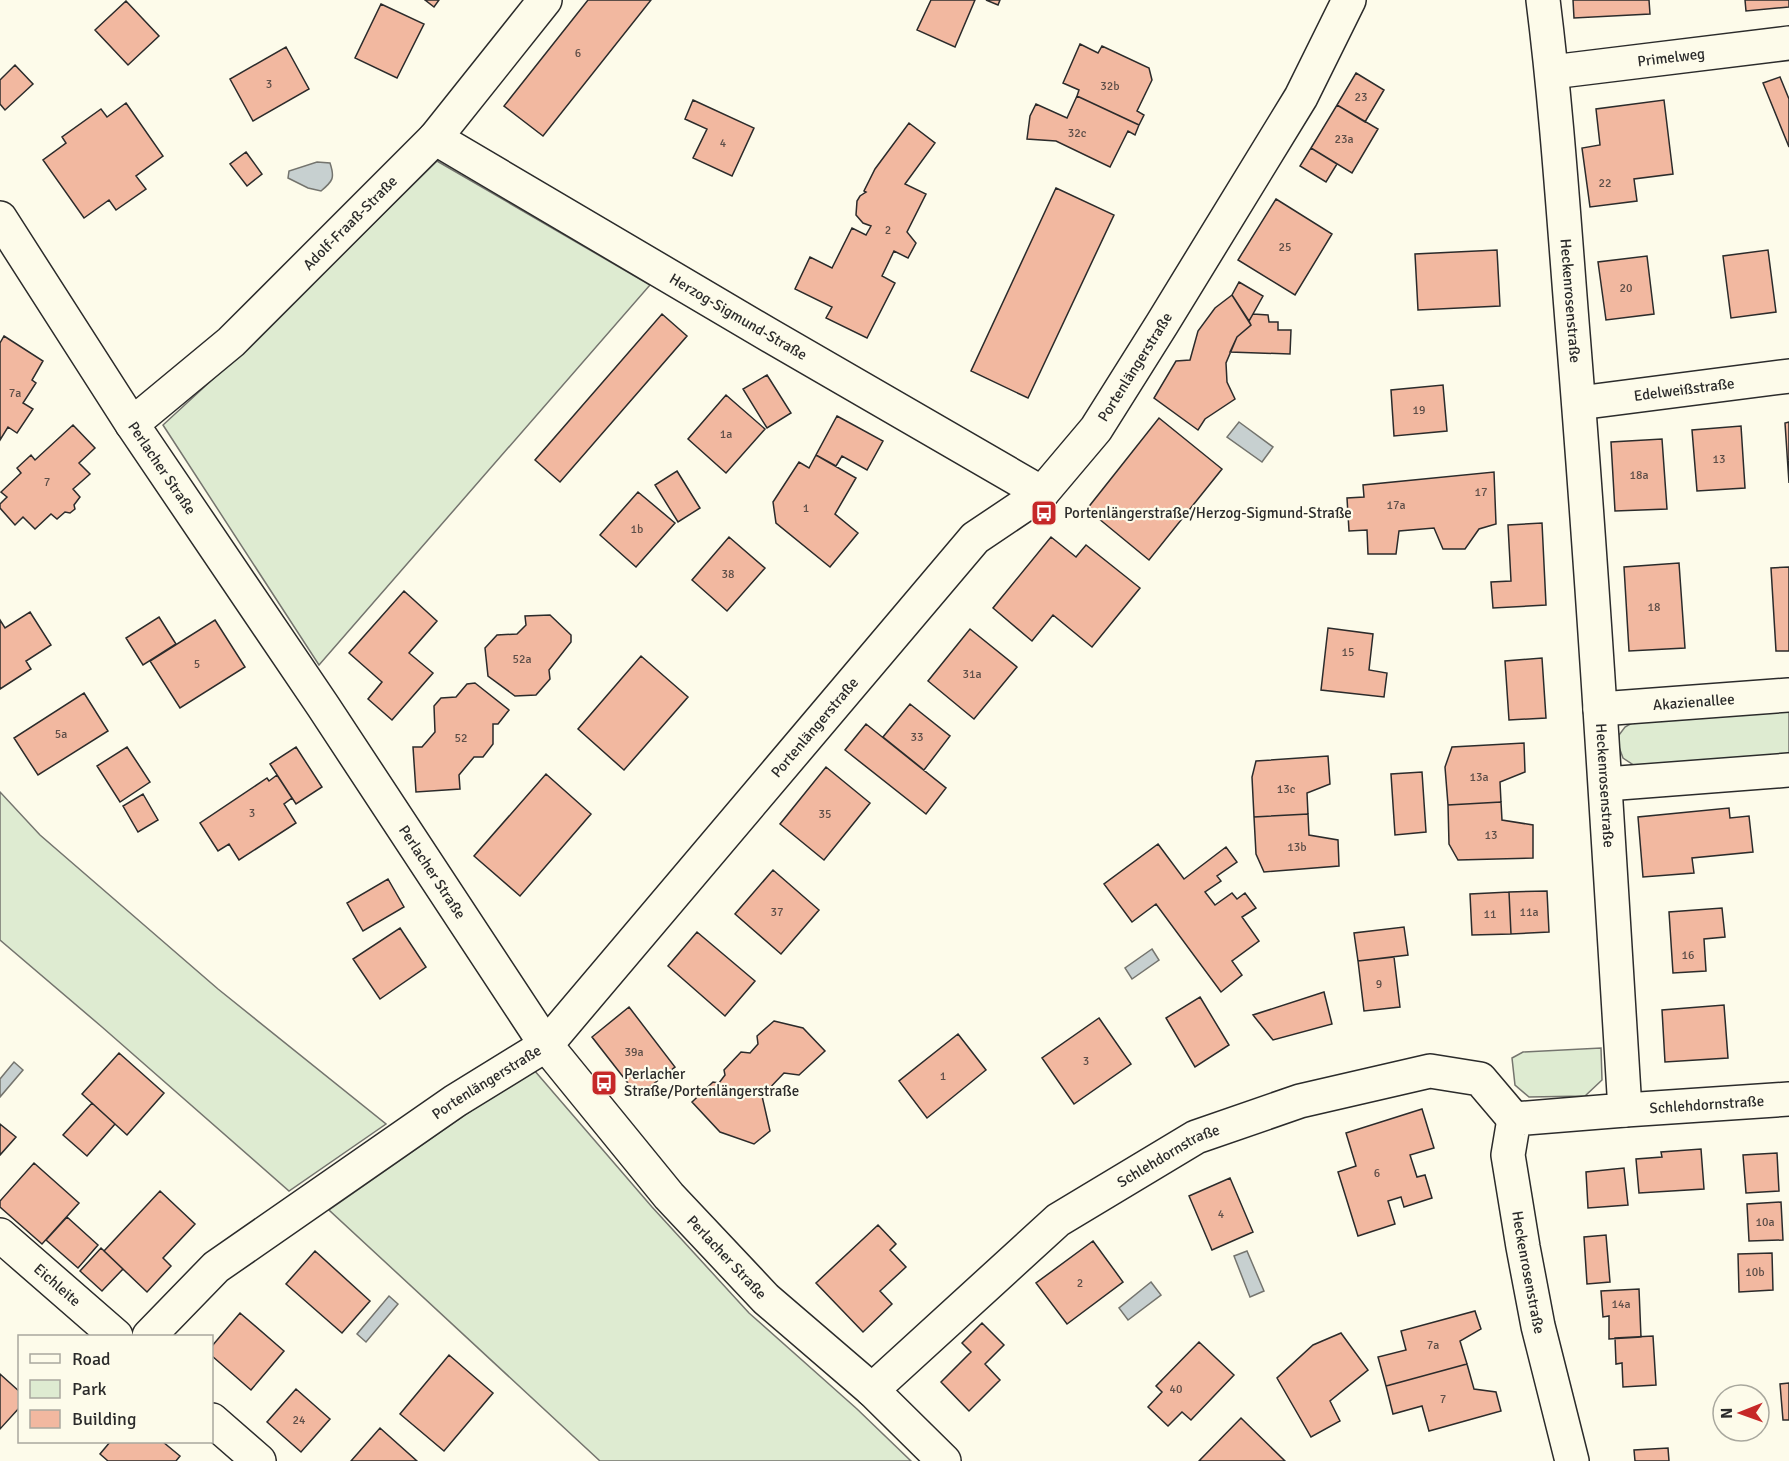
<svg xmlns="http://www.w3.org/2000/svg" width="1789" height="1461" font-family="Signika,sans-serif">
<style>
.green{fill:#deebd1;stroke:#74746e;stroke-width:1.5}
.water{fill:#c7d0d0;stroke:#74746e;stroke-width:1.5}
.building{fill:#f2b8a0;stroke:#2b2b2b;stroke-width:1.5}
.lines{fill:none;stroke-linecap:round;stroke-linejoin:round}
.minor-casing{stroke:#2b2b2b;stroke-width:36}
.minor{stroke:#fdfbea;stroke-width:33}
.labels{text-anchor:middle;stroke-width:4.5;stroke-linejoin:round;paint-order:stroke}
.number-label{font-size:12px;fill:#5d4e48}
.street-label{font-size:15px;fill:#2b2b2b;stroke:#fdfbea}
.poi-label{font-size:15px;fill:#2b2b2b;stroke:#fdfbea;text-anchor:start}
</style>
<rect width="100%" height="100%" fill="#fdfbea"/>
<!-- green -->
<path class="green" d="M437 161 650 285 319 665 163 425 253 342Z
M1789 708V756L1635 766 1623 758 1619 747V735L1625 727 1639 719Z
M0 792 40 835 218 989 386 1124 289 1191 102 1027 0 940Z
M1601 1048 1602 1080 1585 1096 1529 1097 1515 1085 1512 1058 1523 1052Z
M534 1070 652 1207 749 1313 857 1409 911 1461H600L329 1210 478 1106Z"/>
<!-- water -->
<path class="water" d="M317 162 330 163C335 178 333 181 321 191L308 188 288 178 289 171Z
M1239 422 1273 447 1262 462 1227 437Z
M1152 949 1159 960 1132 979 1125 968Z
M14 1062 23 1070 0 1097V1079Z
M1247 1251 1264 1291 1250 1297 1234 1256Z
M1151 1282 1161 1295 1128 1320 1119 1308Z
M389 1296 398 1304 366 1342 357 1334Z"/>
<!-- building -->
<path class="building" d="M425 0H439L434 7Z
M588 0H651L543 136 504 106Z
M931 0H975L955 47 917 30Z
M986 0H1000L998 5Z
M1573 0H1649L1650 14 1574 18Z
M1745 0H1789V7L1746 11Z
M126 1 159 36 128 65 95 30Z
M381 4 424 24 397 78 355 58Z
M1080 44 1098 53 1102 46 1149 68 1152 80 1137 111 1144 115 1139 125 1077 96 1079 90 1063 83Z
M286 47 309 89 253 121 230 79Z
M15 65 33 84 5 110 0 104V80Z
M1356 73 1384 90 1365 122 1337 105Z
M1780 77 1789 99V147L1763 83Z
M1077 96 1139 125 1135 135 1128 131 1110 167 1056 141 1027 139 1030 116 1036 104 1067 118Z
M693 100 754 128 732 176 693 158 707 129 685 119Z
M1664 100 1673 174 1634 179 1637 201 1590 207 1582 148 1600 145 1596 109Z
M126 103 163 156 136 176 146 189 116 210 109 200 84 218 43 160 66 143 62 137 101 109 107 117Z
M1337 105 1378 129 1352 173 1311 148Z
M909 123 935 143 905 184 926 194 907 232 916 243 908 258 894 251 882 276 895 283 867 338 826 318 832 307 795 289 810 257 832 268 852 228 866 235 871 226 863 223 856 215 857 201 860 196 866 192 864 191 875 169Z
M1311 148 1337 164 1326 182 1300 166Z
M246 152 262 174 247 186 230 164Z
M1056 188 1114 215 1028 398 971 371Z
M1276 199 1332 234 1295 295 1238 260Z
M1497 250 1500 306 1418 310 1415 254Z
M1768 250 1776 312 1731 318 1723 256Z
M1647 256 1654 314 1606 320 1598 262Z
M1239 282 1263 296 1249 321 1232 295Z
M1232 295 1251 325 1237 337 1226 363 1227 382 1235 399 1205 419 1198 430 1154 398 1176 361 1190 360 1198 331 1215 308Z
M662 314 687 336 560 482 535 460Z
M1253 314 1268 315 1269 322H1278V330H1291L1290 354 1230 352 1237 337 1251 325 1249 321Z
M4 336 43 361 32 380 36 383 23 403 33 409 17 433 8 427 0 440V343Z
M767 375 791 413 767 428 743 389Z
M1443 385 1447 431 1394 436 1391 390Z
M726 395 765 429 726 473 688 439Z
M837 416 883 441 867 470 842 456 836 466 816 455Z
M1159 418 1222 469 1149 560 1087 509Z
M1789 422V483L1785 423Z
M73 425 95 448 79 463 90 474 73 489 80 497 74 505 75 509 70 513 65 512 57 519 51 514 35 529 23 517 15 525 0 508V504L7 497 1 492 21 473 17 468 31 455 35 460Z
M1741 426 1745 488 1697 491 1692 430Z
M1662 439 1667 509 1615 511 1611 442Z
M816 455 856 478 835 514 858 533 830 567 776 523 773 502 799 462 809 468Z
M677 471 700 508 678 522 655 485Z
M1494 472 1496 524 1479 529 1465 549H1443L1434 528 1399 531 1396 554H1368L1367 530 1349 531 1347 498 1364 497 1363 485Z
M638 492 675 523 636 567 600 535Z
M1542 523 1546 605 1493 608 1491 582 1511 581 1508 525Z
M729 537 765 568 727 611 692 580Z
M1051 537 1076 557 1086 545 1140 588 1092 647 1053 615 1032 641 993 608Z
M1679 563 1685 648 1629 651 1624 567Z
M1789 567V651H1776L1771 568Z
M404 591 437 621 409 653 433 673 392 720 368 699 382 682 349 653Z
M30 612 51 645 26 661 31 669 0 689V620L5 628Z
M550 615 571 635V642L549 670 550 679 536 695 515 696 488 676 485 648 497 635 517 634 526 625 525 616Z
M159 617 176 644 143 665 126 638Z
M215 620 245 667 180 708 150 661Z
M1328 628 1373 634 1369 670 1387 673 1384 697 1321 690Z
M970 629 1017 667 974 719 928 681Z
M641 656 688 697 624 770 578 729Z
M1542 658 1546 718 1509 720 1505 661Z
M475 683 509 710 498 724H493V744L483 757H474L459 775 460 789 416 792 413 747H422L435 732 434 706 441 698 456 697 467 684Z
M84 693 108 731 38 775 14 738Z
M910 704 950 736 924 770 883 737Z
M866 724 946 788 926 814 845 750Z
M1524 743 1525 772 1500 782 1501 802 1448 805 1445 767 1452 747Z
M127 747 150 782 120 802 97 766Z
M296 747 322 787 296 804 270 764Z
M1328 756 1330 784 1307 793 1308 814 1254 817 1252 777 1256 761Z
M826 767 870 803 824 860 780 824Z
M1422 772 1426 832 1395 835 1391 774Z
M546 774 591 814 520 896 474 856Z
M277 775 292 798 284 804 296 823 239 860 229 844 218 851 200 823 267 778 269 781Z
M143 794 158 820 138 832 123 806Z
M1501 802 1502 820 1533 825V858L1458 860 1449 844 1448 805Z
M1729 808 1730 818 1749 816 1753 852 1692 858 1694 873 1643 877 1638 817Z
M1308 814 1309 835 1338 840 1339 866 1264 872 1256 854 1254 817Z
M1158 844 1184 879 1226 847 1237 862 1217 876 1221 881 1205 892 1215 905 1232 893 1237 899 1245 893 1256 908 1242 917 1259 941 1232 961 1242 975 1221 992 1156 904 1132 922 1104 884Z
M773 870 819 910 781 954 735 914Z
M388 879 404 907 363 931 347 903Z
M1547 891 1549 932 1511 934 1509 892Z
M1509 892 1511 934 1472 935 1470 894Z
M1722 908 1725 937 1704 939 1706 971 1673 973 1669 912Z
M1404 927 1408 955 1358 961 1354 933Z
M400 928 426 967 380 999 353 959Z
M697 932 755 981 725 1016 668 966Z
M1394 957 1400 1007 1364 1011 1358 961Z
M1324 992 1332 1024 1273 1040 1253 1015Z
M1200 997 1229 1045 1195 1067 1166 1018Z
M1724 1005 1728 1058 1665 1062 1662 1010Z
M629 1007 675 1067 638 1096 592 1037Z
M1099 1018 1131 1064 1074 1104 1042 1058Z
M774 1021 803 1028 825 1051 799 1075 784 1073 762 1096 770 1131 754 1144 720 1132 692 1102 713 1082 719 1083 725 1075 724 1070 741 1052 750 1053 758 1044 757 1036Z
M958 1034 986 1070 927 1118 899 1081Z
M119 1053 164 1093 127 1135 82 1094Z
M92 1103 115 1124 87 1156 63 1135Z
M1422 1109 1434 1148 1410 1155 1417 1177 1425 1175 1432 1198 1404 1207 1401 1197 1388 1201 1395 1224 1358 1236 1338 1172 1356 1166 1346 1133Z
M0 1124 16 1137 0 1155Z
M1701 1149 1704 1189 1639 1193 1636 1159 1662 1157 1661 1152Z
M1777 1153 1779 1191 1746 1193 1743 1155Z
M34 1163 79 1203 42 1244 0 1207V1201Z
M1624 1168 1628 1205 1588 1208 1586 1172Z
M1230 1178 1253 1232 1212 1250 1189 1196Z
M160 1191 195 1224 163 1258 171 1266 147 1292 104 1251Z
M1781 1202 1783 1240 1749 1241 1747 1204Z
M67 1217 98 1245 78 1268 46 1240Z
M878 1225 896 1244 890 1250 906 1267 880 1291 892 1304 863 1332 816 1283Z
M1606 1235 1610 1282 1587 1284 1584 1237Z
M1093 1241 1123 1282 1067 1324 1036 1283Z
M101 1248 123 1269 102 1291 80 1271Z
M315 1251 370 1301 342 1333 286 1284Z
M1772 1253 1773 1290 1739 1292 1738 1254Z
M1639 1289 1641 1337 1609 1339V1316L1603 1317 1601 1291Z
M1475 1311 1481 1329 1460 1341 1467 1364 1386 1386 1378 1357 1406 1350 1401 1331Z
M240 1313 284 1351 251 1390 212 1356V1346Z
M982 1323 1004 1345 985 1364 1000 1380 969 1411 941 1382 971 1352 962 1343Z
M1341 1333 1368 1370 1330 1401 1340 1421 1311 1437 1277 1378 1313 1345Z
M1653 1336 1656 1385 1623 1387 1622 1363 1616 1364 1615 1338Z
M1199 1342 1234 1375 1191 1420 1182 1412 1168 1426 1148 1407 1162 1392 1156 1386Z
M449 1355 493 1393 444 1451 400 1414Z
M1467 1364 1474 1389 1496 1392 1501 1411 1429 1431 1422 1406 1393 1414 1386 1386Z
M0 1374 20 1392V1407L0 1429Z
M1789 1383V1420H1783L1780 1384Z
M296 1389 330 1419 301 1452 267 1422Z
M1241 1418 1285 1461H1199Z
M380 1428 417 1461H351Z
M110 1442H163L180 1456 176 1461H108L100 1454Z
M1668 1448 1669 1461H1635L1634 1450Z"/>
<g class="lines">
<!-- minor casing -->
<g class="minor-casing">
<g id="minor">
<path id="s1" d="M1543 0C1557 111 1564 223 1573 334 1594 593 1609 851 1625 1110L1514 1119 1508 1155 1523 1247 1538 1326 1572 1461"/>
<path id="s2" d="M1552 72 1789 43"/>
<path id="s3" d="M435 138 769 335 1042 493"/>
<path id="s4" d="M0 218 132 424 323 706 546 1045 669 1196 766 1299 872 1390 944 1461"/>
<path id="s5" d="M1579 403 1789 376"/>
<path id="s6" d="M132 424 231 342 435 138 545 0"/>
<path id="s7" d="M1600 709 1789 695"/>
<path d="M1606 784 1789 770"/>
<path id="s8" d="M1625 1110 1789 1099"/>
<path id="s9" d="M0 1235 116 1336"/>
<path id="s10" d="M149 1336 216 1267 455 1101 546 1045 975 538 1042 493 1096 429 1162 324 1301 97 1349 0"/>
<path id="s11" d="M872 1390 1058 1220 1196 1137 1300 1101 1430 1071 1480 1079 1514 1119"/>
<path d="M212 1420 259 1461"/>
</g>
</g>
<!-- minor -->
<use href="#minor" class="minor"/>
</g>
<!-- icons -->
<defs>
<g id="bus-square" transform="scale(1.35)"><rect x="-9" y="-9" width="18" height="18" rx="4" fill="#c62828" stroke="#fdfbea"/><path d="M-5-6H5V4H4V6H2V4H-2V6H-4V4H-5ZM-3.5-4V0h7V-4ZM-3.5 1.2v1.5H-2V1.2ZM2 1.2v1.5H3.5V1.2Z" fill="#fff"/></g>
</defs>
<g fill-rule="evenodd">
<use href="#bus-square" x="1044" y="513"/>
<use href="#bus-square" x="604" y="1083"/>
</g>
<g class="labels">
<!-- number labels -->
<g class="number-label">
<text x="578" y="57">6</text>
<text x="269" y="88">3</text>
<text x="1110" y="90">32b</text>
<text x="1361" y="101">23</text>
<text x="1077" y="137">32c</text>
<text x="1344" y="143">23a</text>
<text x="723" y="147">4</text>
<text x="1605" y="187">22</text>
<text x="888" y="234">2</text>
<text x="1285" y="251">25</text>
<text x="1626" y="292">20</text>
<text x="15" y="397">7a</text>
<text x="1419" y="414">19</text>
<text x="726" y="438">1a</text>
<text x="1719" y="463">13</text>
<text x="1639" y="479">18a</text>
<text x="47" y="486">7</text>
<text x="1481" y="496">17</text>
<text x="1396" y="509">17a</text>
<text x="806" y="512">1</text>
<text x="637" y="533">1b</text>
<text x="728" y="578">38</text>
<text x="1654" y="611">18</text>
<text x="1348" y="656">15</text>
<text x="522" y="663">52a</text>
<text x="197" y="668">5</text>
<text x="972" y="678">31a</text>
<text x="61" y="738">5a</text>
<text x="917" y="741">33</text>
<text x="461" y="742">52</text>
<text x="1479" y="781">13a</text>
<text x="1286" y="793">13c</text>
<text x="252" y="817">3</text>
<text x="825" y="818">35</text>
<text x="1491" y="839">13</text>
<text x="1297" y="851">13b</text>
<text x="777" y="916">37</text>
<text x="1529" y="916">11a</text>
<text x="1490" y="918">11</text>
<text x="1688" y="959">16</text>
<text x="1379" y="988">9</text>
<text x="634" y="1056">39a</text>
<text x="1086" y="1065">3</text>
<text x="943" y="1080">1</text>
<text x="1377" y="1177">6</text>
<text x="1221" y="1218">4</text>
<text x="1765" y="1226">10a</text>
<text x="1755" y="1276">10b</text>
<text x="1080" y="1287">2</text>
<text x="1621" y="1308">14a</text>
<text x="1433" y="1349">7a</text>
<text x="1176" y="1393">40</text>
<text x="1443" y="1403">7</text>
<text x="299" y="1424">24</text>
</g>
<!-- street labels -->
<g class="street-label">
<text dy="5" stroke="none"><textPath href="#s2" startOffset="120">Primelweg</textPath></text>
<text dy="5" stroke="none"><textPath href="#s6" startOffset="297">Adolf-Fraaß-Straße</textPath></text>
<text dy="5" stroke="none"><textPath href="#s1" startOffset="302">Heckenrosenstraße</textPath></text>
<text dy="5" stroke="none"><textPath href="#s3" startOffset="352">Herzog-Sigmund-Straße</textPath></text>
<text dy="5" stroke="none"><textPath href="#s10" startOffset="1396">Portenlängerstraße</textPath></text>
<text dy="5" stroke="none"><textPath href="#s5" startOffset="106">Edelweißstraße</textPath></text>
<text dy="5" stroke="none"><textPath href="#s4" startOffset="298">Perlacher Straße</textPath></text>
<text dy="5" stroke="none"><textPath href="#s7" startOffset="94">Akazienallee</textPath></text>
<text dy="5" stroke="none"><textPath href="#s10" startOffset="910">Portenlängerstraße</textPath></text>
<text dy="5" stroke="none"><textPath href="#s1" startOffset="788">Heckenrosenstraße</textPath></text>
<text dy="5" stroke="none"><textPath href="#s4" startOffset="784">Perlacher Straße</textPath></text>
<text dy="5" stroke="none"><textPath href="#s10" startOffset="424">Portenlängerstraße</textPath></text>
<text dy="5" stroke="none"><textPath href="#s8" startOffset="82">Schlehdornstraße</textPath></text>
<text dy="5" stroke="none"><textPath href="#s11" startOffset="380">Schlehdornstraße</textPath></text>
<text dy="5" stroke="none"><textPath href="#s4" startOffset="1270">Perlacher Straße</textPath></text>
<text dy="5" stroke="none"><textPath href="#s1" startOffset="1380">Heckenrosenstraße</textPath></text>
<text dy="5" stroke="none"><textPath href="#s9" startOffset="76">Eichleite</textPath></text>
</g>
<!-- poi labels -->
<g class="poi-label">
<text x="1064" y="518">Portenlängerstraße/Herzog-Sigmund-Straße</text>
<text x="624" y="1079">Perlacher<tspan x="624" dy="17">Straße/Portenlängerstraße</tspan></text>
</g>
</g>
<!-- legend -->
<rect x="18" y="1335" width="195" height="108" fill="#fdfbea" stroke="#a9a89e" stroke-width="1.5"/>
<rect x="30" y="1354" width="30" height="9" fill="#fdfbea" stroke="#a9a89e" stroke-width="1.5"/>
<text x="72" y="1365" font-size="18" fill="#2b2b2b">Road</text>
<rect x="30" y="1380" width="30" height="18" fill="#deebd1" stroke="#a9a89e" stroke-width="1.5"/>
<text x="72" y="1395" font-size="18" fill="#2b2b2b">Park</text>
<rect x="30" y="1410" width="30" height="18" fill="#f2b8a0" stroke="#a9a89e" stroke-width="1.5"/>
<text x="72" y="1425" font-size="18" fill="#2b2b2b">Building</text>
<!-- north arrow -->
<g transform="translate(1741 1413) rotate(269)"><circle r="28" fill="#fdfbea" stroke="#a9a89e" stroke-width="1.5"/>
<path d="M0-4.5L10 22L0 15L-10 22Z" fill="#c62828"/>
<text y="-9" font-size="16" font-weight="bold" text-anchor="middle" fill="#2b2b2b">N</text>
</g>
</svg>
